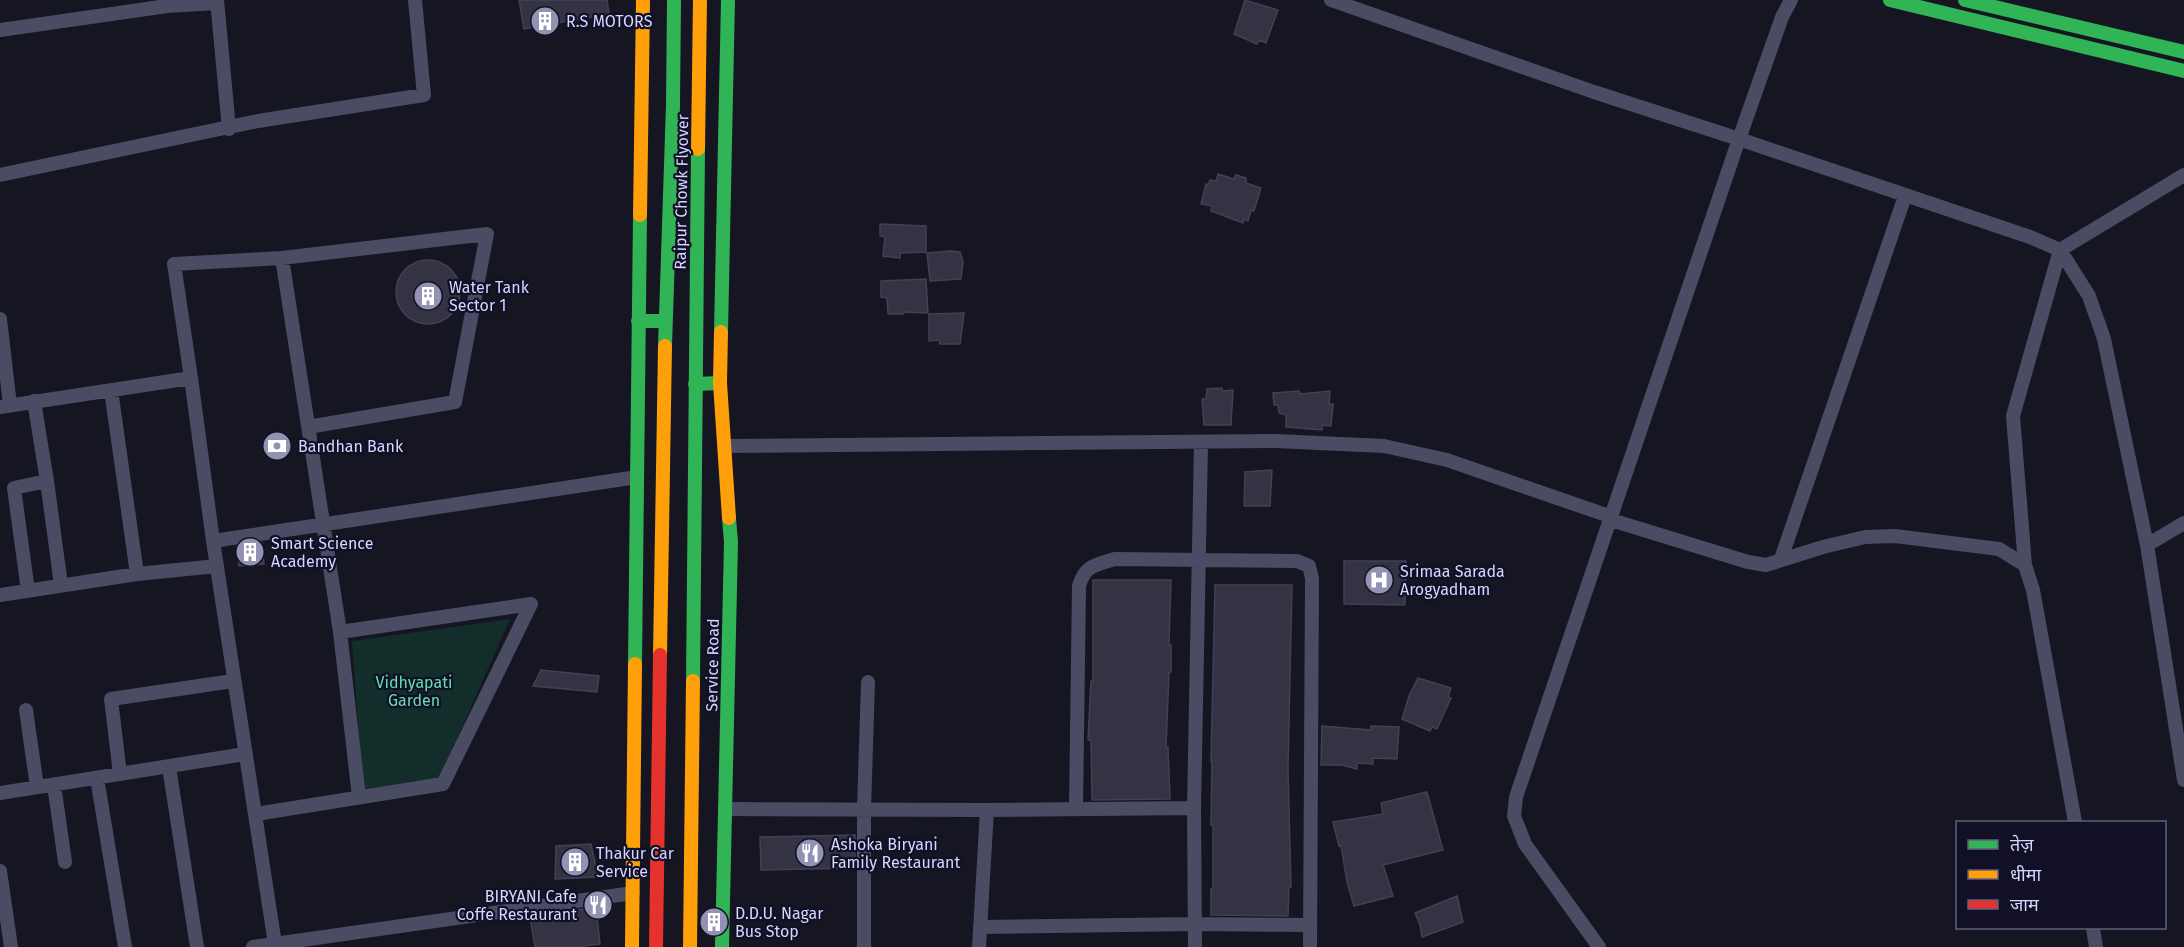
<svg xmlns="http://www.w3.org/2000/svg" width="2184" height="947" font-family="'Fira Sans','Noto Sans Devanagari',sans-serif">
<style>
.green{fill:#132d2b}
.building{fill:#343344;stroke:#414055;stroke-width:1.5}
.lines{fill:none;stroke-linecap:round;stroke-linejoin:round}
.street{stroke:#4a4c63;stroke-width:14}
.fast{stroke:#30b455;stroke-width:14}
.slow{stroke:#ff9f0a;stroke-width:14}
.jam{stroke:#e5322d;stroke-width:14}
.labels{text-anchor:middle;stroke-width:4.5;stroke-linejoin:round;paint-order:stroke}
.poi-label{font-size:16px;fill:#d6d6ff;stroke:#111027;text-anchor:start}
.street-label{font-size:16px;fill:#d6d6ff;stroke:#111027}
.park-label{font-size:16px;fill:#61dfaf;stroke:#111027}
</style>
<rect width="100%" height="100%" fill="#161522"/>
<!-- green -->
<path class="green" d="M510 619 439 780 363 792 352 641Z"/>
<!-- building -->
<path class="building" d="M519 0H607L609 14 524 29Z
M1245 0 1278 10 1266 43 1259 40 1257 44 1234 34Z
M1218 174 1234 179 1236 175 1246 178V183L1261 188 1254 211 1251 210 1248 221 1244 219 1243 223 1211 211 1212 206 1201 204 1206 184 1208 185 1210 180 1216 181Z
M880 224 926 226V252L900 253V258L883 256 885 237 880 236Z
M951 251 960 252 963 262 961 279 930 281 927 253Z
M396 292a32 32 0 1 1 64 0a32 32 0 1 1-64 0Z
M926 279 928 313 904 312 903 314H888L887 298 881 297V281Z
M964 313 960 344H940L939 340 929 341V314Z
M1222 388V391L1233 390 1231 425H1204L1202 399H1206L1207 389Z
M1299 391 1300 394 1330 391 1329 404H1333L1331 426 1322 425V430L1286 427V415L1279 413 1278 405H1274L1273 393Z
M1272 470 1270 506H1244L1245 472Z
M262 543 264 564 239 566 237 546Z
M1344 561H1406L1405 605 1344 604Z
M1093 580H1171L1169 645H1171V672H1169L1166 747H1168L1170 799 1092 800 1091 741 1088 740 1091 681H1093Z
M1215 585H1292L1288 768 1291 887H1289L1288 916 1211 915V889H1213V825H1211L1212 761H1211Z
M541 670 599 676 597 692 533 686Z
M1418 678 1451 688 1448 697 1451 698 1437 729 1432 727 1430 731 1402 719 1409 696Z
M1322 726 1371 730V726L1399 727 1397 759 1373 758V764L1357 763V769L1342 765H1321Z
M1427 792 1443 850 1383 865 1393 896 1354 906 1347 882 1341 845 1339 846 1333 822 1383 814 1381 803Z
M855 835V868L761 870 760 837Z
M591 844 598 877 555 879 556 846Z
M1457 896 1463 922 1422 937 1420 925 1415 913Z
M596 907 600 944 575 947H535L530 917Z"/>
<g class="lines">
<!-- street -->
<path class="street" d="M217 0 229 129
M1331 0 1594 92 1739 139 2030 237 2060 250 2089 296 2104 339 2147 545 2184 780
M0 30 167 6 217 3
M0 175 258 121 424 95 415 0
M282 258 340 632 359 797
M0 319 10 405
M191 378 174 264 282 258 487 234 455 402 308 427
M111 390 137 574
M0 407 191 378 213 541 275 944
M725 446 1276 441 1384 446 1447 460 1612 517
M47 481 61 585
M1611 520 1748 562 1766 565 1823 547 1865 537 1895 536 1999 549 2025 565 2033 590 2075 822
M213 541 637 477
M2147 545 2184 523
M1781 559 1905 196
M2025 565 2013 416 2060 250 2184 175
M28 591 14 488 47 481 34 401
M0 595 137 574 217 566
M26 710 37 787
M169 767 197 947
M120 774 111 699 233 681
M97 778 125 947
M54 785 65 862
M0 793 245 754
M725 809 987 810 1194 808
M1076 809 1079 586C1085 565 1096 565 1115 559L1297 561 1309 566 1312 578 1310 947
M256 814 443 784 531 604 340 632
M0 871 11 947
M980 927 1195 924 1310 925
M2093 928 2096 947
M253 947 633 893
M864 947V809L868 682
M979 947 987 810
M1195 947 1194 808 1201 443
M1599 947 1525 844 1514 816 1516 797 1739 139 1782 17 1791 0"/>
<!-- fast -->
<path class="fast" d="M1890 0 2184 71
M1965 0 2184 52
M638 321H665
M721 332 728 0
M665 346 673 105 674 0
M695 384 720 383
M635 664 640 215
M693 681 698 149
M722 947 731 542 729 518"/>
<!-- slow -->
<path class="slow" d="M698 149 700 0
M640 215 643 0
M721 332 720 383 729 518
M660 655 665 346
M632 947 635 664
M690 947 693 681"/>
<!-- jam -->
<path class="jam" d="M656 947 660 655"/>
</g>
<!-- icons -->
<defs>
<g id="building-disc" transform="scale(1.5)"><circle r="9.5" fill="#9392b2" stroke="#111027"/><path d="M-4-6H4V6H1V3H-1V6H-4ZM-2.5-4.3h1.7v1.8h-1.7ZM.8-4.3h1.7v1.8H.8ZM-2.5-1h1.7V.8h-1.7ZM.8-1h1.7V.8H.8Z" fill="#fff"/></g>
<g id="bank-disc" transform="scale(1.5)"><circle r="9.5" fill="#9392b2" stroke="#111027"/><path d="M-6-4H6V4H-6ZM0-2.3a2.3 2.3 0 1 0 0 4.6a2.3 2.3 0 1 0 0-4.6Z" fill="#fff"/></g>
<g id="hospital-disc" transform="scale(1.5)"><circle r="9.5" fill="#9392b2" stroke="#111027"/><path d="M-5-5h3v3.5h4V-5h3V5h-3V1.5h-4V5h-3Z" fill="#fff"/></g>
<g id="restaurant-disc" transform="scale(1.5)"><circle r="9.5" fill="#9392b2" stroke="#111027"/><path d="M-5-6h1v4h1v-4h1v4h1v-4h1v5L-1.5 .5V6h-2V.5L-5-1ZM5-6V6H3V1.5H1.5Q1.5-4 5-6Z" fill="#fff"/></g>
</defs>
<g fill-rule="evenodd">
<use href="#building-disc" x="545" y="21"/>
<use href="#building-disc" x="428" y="296"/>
<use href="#bank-disc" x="277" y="446"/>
<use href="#building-disc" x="250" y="552"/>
<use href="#hospital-disc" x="1379" y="580"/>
<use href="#restaurant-disc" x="810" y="853"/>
<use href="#building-disc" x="575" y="862"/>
<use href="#restaurant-disc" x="598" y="905"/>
<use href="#building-disc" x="714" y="922"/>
</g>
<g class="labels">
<!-- poi labels -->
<g class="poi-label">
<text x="566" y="27">R.S MOTORS</text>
<text x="449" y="293">Water Tank<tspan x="449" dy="18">Sector 1</tspan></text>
<text x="298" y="452">Bandhan Bank</text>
<text x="271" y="549">Smart Science<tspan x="271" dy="18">Academy</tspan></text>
<text x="1400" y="577">Srimaa Sarada<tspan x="1400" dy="18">Arogyadham</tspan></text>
<text x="831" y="850">Ashoka Biryani<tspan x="831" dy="18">Family Restaurant</tspan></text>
<text x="596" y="859">Thakur Car<tspan x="596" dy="18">Service</tspan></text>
<text x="577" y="902" text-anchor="end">BIRYANI Cafe<tspan x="577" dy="18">Coffe Restaurant</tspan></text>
<text x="735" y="919">D.D.U. Nagar<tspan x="735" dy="18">Bus Stop</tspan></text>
</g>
<!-- street labels -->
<g class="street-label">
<text transform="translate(681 192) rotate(-89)" y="6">Raipur Chowk Flyover</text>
<text transform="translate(712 665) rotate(-89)" y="6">Service Road</text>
</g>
<!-- park labels -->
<g class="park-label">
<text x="414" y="688">Vidhyapati<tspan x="414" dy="18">Garden</tspan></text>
</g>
</g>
<!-- legend -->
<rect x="1956" y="821" width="210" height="108" fill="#111027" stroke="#605f7d" stroke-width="1.5"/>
<rect x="1968" y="840" width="30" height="9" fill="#30b455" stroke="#605f7d" stroke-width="1.5"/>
<text x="2010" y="851" font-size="18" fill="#d6d6ff">तेज़</text>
<rect x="1968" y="870" width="30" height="9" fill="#ff9f0a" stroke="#605f7d" stroke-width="1.5"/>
<text x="2010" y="881" font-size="18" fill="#d6d6ff">धीमा</text>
<rect x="1968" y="900" width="30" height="9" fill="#e5322d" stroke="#605f7d" stroke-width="1.5"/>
<text x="2010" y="911" font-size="18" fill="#d6d6ff">जाम</text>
</svg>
